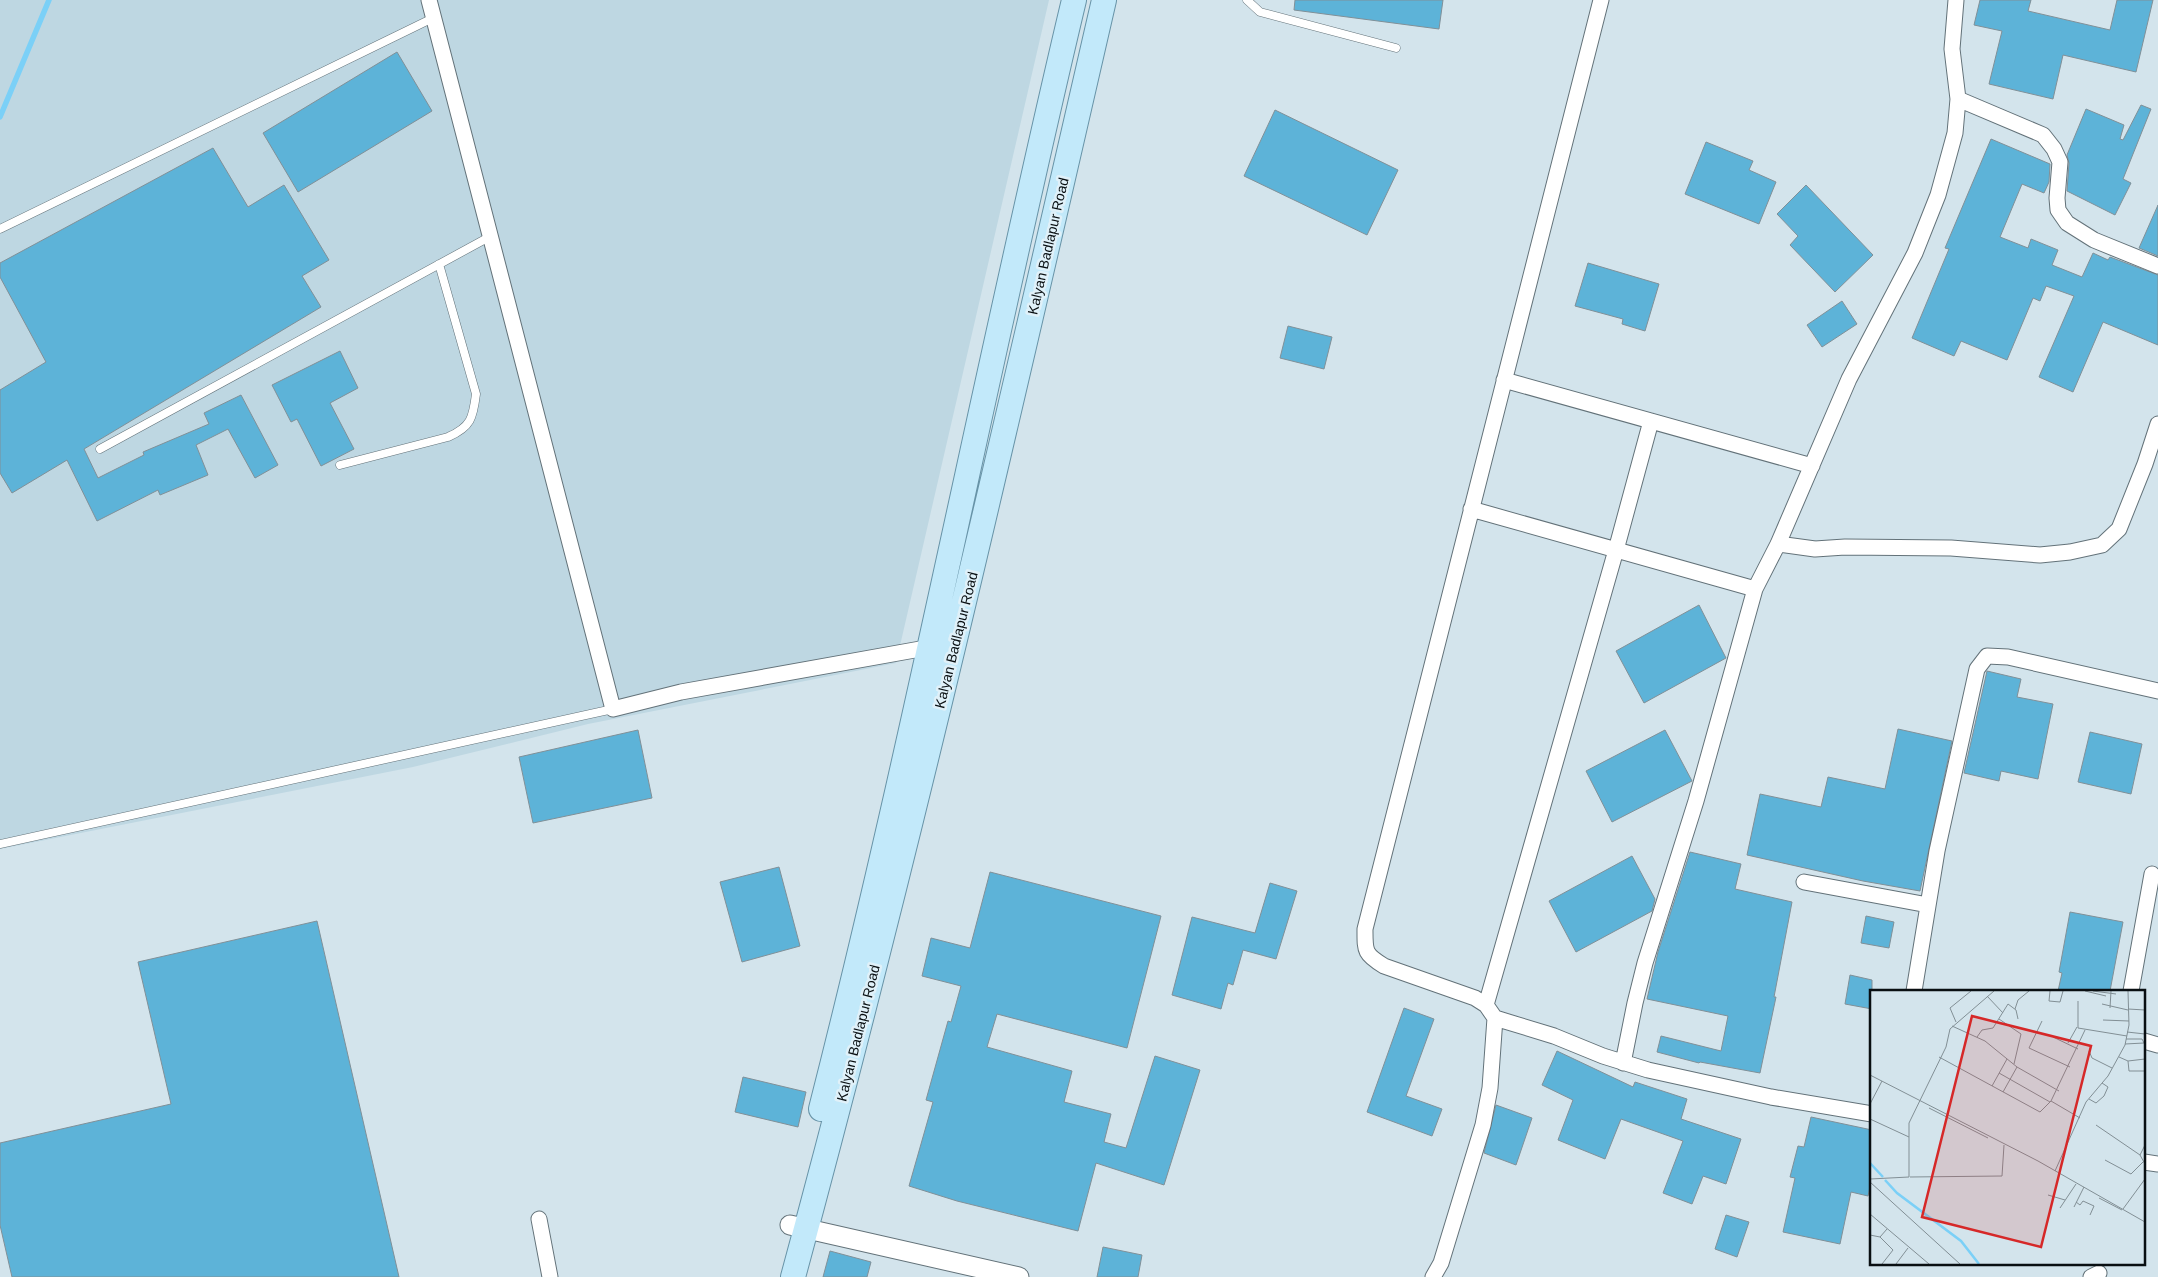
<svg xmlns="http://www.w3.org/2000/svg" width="2158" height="1277" font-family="Arial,sans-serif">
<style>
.built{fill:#bed7e2}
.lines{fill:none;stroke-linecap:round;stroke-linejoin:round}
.stream{stroke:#7bd0f7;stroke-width:5.5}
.building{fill:#5db3d8;stroke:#809098}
.service-casing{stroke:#637279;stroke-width:9}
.minor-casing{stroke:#637279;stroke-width:17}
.tertiary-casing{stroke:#637279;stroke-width:21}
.primary-casing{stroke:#6793a7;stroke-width:26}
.service{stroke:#fff;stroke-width:8}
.minor{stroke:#fff;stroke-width:15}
.tertiary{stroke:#fff;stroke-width:19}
.primary{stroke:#c2e9fa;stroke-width:24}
.labels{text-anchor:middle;stroke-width:5;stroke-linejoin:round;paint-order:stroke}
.street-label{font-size:14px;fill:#090f12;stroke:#e0f1f9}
.inset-river{fill:none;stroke:#7bd0f7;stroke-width:2.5}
.inset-road{fill:none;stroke:#828f95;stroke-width:1}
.view{fill:#d62828;fill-opacity:0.15;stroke:#d62828;stroke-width:2.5}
.inset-edge{fill:none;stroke:#090f12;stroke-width:2.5}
</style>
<rect width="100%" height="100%" fill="#d3e4ec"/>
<!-- built -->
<path class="built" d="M0 0H1049L896 663 588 724 413 767 0 849Z"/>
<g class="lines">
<!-- stream -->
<path class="stream" d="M0 117 49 0"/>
</g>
<!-- building -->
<path class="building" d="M1295 0H1443L1439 29 1294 10Z
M1980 0H2031L2028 11 2110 30 2117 0H2153L2136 72 2063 55 2053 99 1989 84 2002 31 1974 25Z
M397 52 432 111 298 192 263 133Z
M2141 105 2151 109 2123 179 2131 183 2115 215 2067 191 2069 163 2067 155 2086 109 2124 125 2120 139 2123 140Z
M1275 110 1398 170 1367 235 1244 176Z
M1991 139 2050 164 2049 182 2044 193 2022 184 2000 237 2028 248 2031 239 2058 250 2052 265 2082 277 2093 253 2108 260 2110 257 2158 275V345L2103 322 2073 392 2039 377 2074 296 2046 286 2040 301 2033 298 2007 360 1961 341 1954 356 1912 338 1949 249 1945 248Z
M1706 142 1753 161 1749 170 1776 182 1759 224 1685 194Z
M213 148 248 207 284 185 329 260 302 276 321 307 84 449 98 478 144 455 143 452 209 424 204 413 241 395 278 465 255 478 228 429 196 445 208 475 160 495 158 490 97 521 67 460 12 493 0 473V390L46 362 0 277V263Z
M1806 185 1873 255 1835 292 1790 245 1798 236 1777 214Z
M2158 205V256L2139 248Z
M1588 263 1659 284 1645 331 1622 324 1623 319 1575 306Z
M1842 301 1857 324 1822 347 1807 325Z
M1288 326 1332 337 1324 369 1280 358Z
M340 351 358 388 330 403 354 449 321 466 297 419 291 422 272 385Z
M1699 605 1726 658 1644 703 1616 651Z
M1987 671 2021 679 2017 697 2053 704 2038 779 2001 771 1999 781 1964 773Z
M1898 729 1952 741 1920 891 1863 881 1747 855 1760 794 1821 807 1828 777 1885 789Z
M638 730 652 798 533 823 519 757Z
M1665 730 1692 781 1612 822 1586 771Z
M2090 732 2142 744 2131 794 2078 782Z
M1690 852 1741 864 1735 889 1792 902 1774 997H1776L1760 1073 1700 1062 1699 1063 1657 1052 1661 1036 1721 1051 1728 1016 1647 999 1658 952Z
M1632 856 1655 899 1652 911 1576 952 1549 901Z
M779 867 800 946 742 962 720 882Z
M990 872 1161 916 1127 1048 997 1014 987 1047 1072 1071 1064 1102 1111 1114 1104 1142 1126 1148 1155 1056 1200 1070 1164 1185 1096 1163 1078 1231 957 1201 909 1186 933 1102 926 1100 948 1021 951 1022 961 986 922 976 931 938 970 948Z
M1270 883 1297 891 1276 959 1243 950 1233 985 1228 983 1221 1009 1172 995 1192 917 1255 933Z
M2070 912 2123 922 2110 991H2058L2062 973 2059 972Z
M1866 916 1894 922 1889 948 1861 943Z
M317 921 399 1277H12L0 1225V1143L171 1104 138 962Z
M1850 975 1872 980V1009L1845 1004Z
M1404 1008 1434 1019 1406 1096 1442 1109 1432 1136 1367 1112Z
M1557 1051 1633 1087 1635 1082 1687 1099 1681 1119 1741 1139 1726 1184 1703 1176 1692 1204 1663 1193 1683 1141 1621 1119 1605 1159 1558 1140 1573 1100 1542 1085Z
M743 1077 806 1092 798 1127 735 1112Z
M1496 1105 1532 1118 1516 1165 1484 1153Z
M1811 1117 1872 1130V1178L1868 1196 1851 1192 1840 1244 1783 1232 1795 1178 1790 1177 1798 1146 1804 1147Z
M1726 1215 1749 1222 1737 1257 1715 1249Z
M1103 1247 1142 1255 1138 1277H1097Z
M830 1251 871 1262 867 1277H823Z"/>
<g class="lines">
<!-- service casing -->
<g class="service-casing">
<path id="service" d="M1247 0 1260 12 1396 48
M0 229 433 18
M100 449 491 236
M340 465 448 437C471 427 473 418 476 394L439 264
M0 844 613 709"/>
</g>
<!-- minor casing -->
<g class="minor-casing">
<path id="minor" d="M429 0 613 709 681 692 937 646
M1958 99 2043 135 2054 149 2060 162 2057 198 2058 210 2067 223 2094 240 2158 266
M1504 380 1812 466
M1471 509 1755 589
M1778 544 1815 549 1845 547 1951 548 2040 555 2070 552 2102 545 2119 529 2145 464 2158 424
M1804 882 1928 905
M1914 991 1937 851 1977 669 1987 656 2008 657 2158 691
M2131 991 2152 874
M1486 1005 1616 550 1651 421
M1495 1018 1554 1036 1603 1056 1648 1070 1771 1097 1872 1114
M2144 1041 2158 1045
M1623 1063 1635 1003 1645 963 1696 801 1755 589 1778 544 1849 379 1915 253 1938 195 1955 133 1958 99 1952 49 1956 0
M2144 1162 2158 1164
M539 1219 550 1277
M1433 1277 1441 1263 1483 1125 1490 1088 1495 1018 1486 1005 1475 998 1384 966C1364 954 1365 951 1365 929L1601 0
M2091 1277 2099 1273"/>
</g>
<!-- tertiary casing -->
<g class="tertiary-casing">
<path id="tertiary" d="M790 1225 1019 1277"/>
</g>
<!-- primary casing -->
<g class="primary-casing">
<path id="primary" d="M821 1109C915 741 986 369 1074 0
M793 1277C908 854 1006 427 1104 0"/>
</g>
<!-- service -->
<use href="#service" class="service"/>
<!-- minor -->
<use href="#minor" class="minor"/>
<!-- tertiary -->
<use href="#tertiary" class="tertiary"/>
<!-- primary -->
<use href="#primary" class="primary"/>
</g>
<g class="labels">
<!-- street labels -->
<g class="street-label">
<text transform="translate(1048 246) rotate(-77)" y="5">Kalyan Badlapur Road</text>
<text transform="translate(956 640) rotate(-76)" y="5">Kalyan Badlapur Road</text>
<text transform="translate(858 1033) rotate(-76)" y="5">Kalyan Badlapur Road</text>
</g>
</g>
<!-- overview -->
<g transform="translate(1870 990)">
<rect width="275" height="275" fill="#d3e4ec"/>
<path class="inset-river" d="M0 173 13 187M15 190 27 203 91 251 109 274"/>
<path class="inset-road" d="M180 1 179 11 190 12 193 1M215 1 236 6M223 1 246 4M117 6 133 23M208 11V38L257 46M232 14 258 20M240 18 241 1M145 19 148 10 159 1M258 19 275 20M129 29 151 44 144 74M233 30 259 31M172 31 159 58 200 77M86 32 80 18 101 1M82 36 115 51 147 77 189 101M257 42 275 44M107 47 112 40 123 38 138 14 146 20 148 29M183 47 208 59M198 53 207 37M255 54 274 53 272 49H256M219 61 222 68 242 78M69 67 170 122 181 111 210 128M249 67 258 71 275 69M258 71 259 81H275M129 83 180 112M0 85 168 171 275 232M122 96 137 69M133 102 147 77M219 109 226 113 234 106 238 97 232 93M181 111 215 40M0 114 12 91M59 118 118 148M0 129 39 147M226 135 270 165M275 155 270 165 275 174M235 170 261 184 273 172M185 181 216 112 238 86 255 55 259 35 258 1M40 187 132 186 134 155M0 189 39 187V133L76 57 80 39 124 1M0 192 90 274M178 205 195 210M229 208 252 220M206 212 210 215 213 211 224 216 220 225M204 217 214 197M190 218 206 194M253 219 275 189M0 224 59 274M0 245 10 247 17 239M10 247 23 260 12 274M26 274 38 258"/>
<path class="view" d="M102 26 221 56 171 257 52 227Z"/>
<rect width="275" height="275" class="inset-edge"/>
</g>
</svg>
